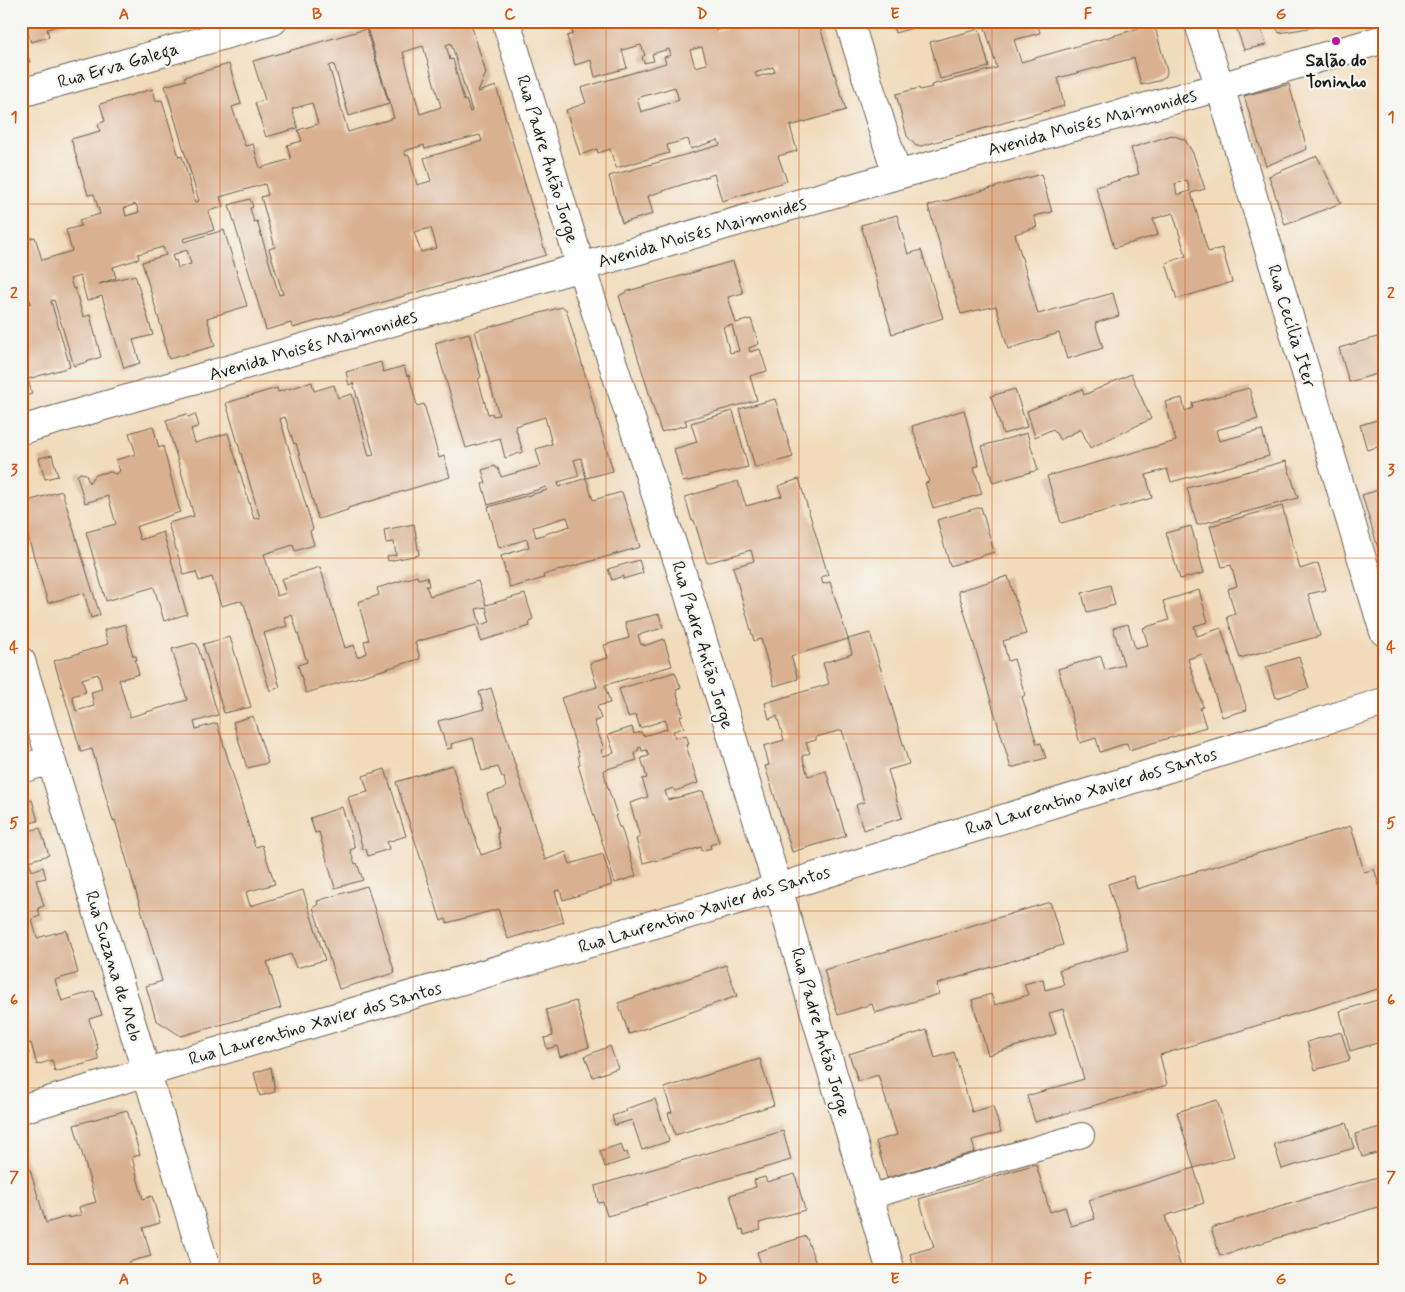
<svg xmlns="http://www.w3.org/2000/svg" width="1405" height="1292" font-family="Mynerve,sans-serif">
<style>
.building{fill:#d9b191;fill-rule:evenodd}
.lines{fill:none;stroke-linecap:round;stroke-linejoin:round}
.lane-casing{stroke:#675f53;stroke-width:26}
.street-casing{stroke:#675f53;stroke-width:30}
.lane{stroke:#fff;stroke-width:24}
.street{stroke:#fff;stroke-width:28}
.grid{fill:none;stroke:#d4530e;stroke-width:1;stroke-opacity:0.55}
.poi-dot{fill:#b5179e;stroke:#f6f6f2;stroke-width:2}
.labels{text-anchor:middle;stroke-width:4.5;stroke-linejoin:round;paint-order:stroke}
.poi-label{font-size:18px;font-weight:bold;fill:#1c1c1c;stroke:#f6f6f2}
.street-label{font-size:18px;fill:#1c1c1c;stroke:#f6f6f2}
.neatline{fill:none;stroke:#d4530e;stroke-width:2}
.grid-label{font-size:16px;text-anchor:middle;font-weight:bold;fill:#d4530e}
</style>
<rect width="100%" height="100%" fill="#f6f6f2"/>
<filter id="ink" filterUnits="userSpaceOnUse"><feTurbulence type="fractalNoise" baseFrequency=".02" numOctaves="2"/><feDisplacementMap in="SourceGraphic" scale="10" xChannelSelector="R" yChannelSelector="G"/><feConvolveMatrix kernelMatrix="1 2 1 2 8 2 1 2 1" color-interpolation-filters="sRGB"/></filter>
<filter id="wash" filterUnits="userSpaceOnUse"><feTurbulence type="fractalNoise" baseFrequency=".0096" numOctaves="4" result="noise"/><feDisplacementMap in="SourceGraphic" scale="20" xChannelSelector="R" yChannelSelector="G"/><feGaussianBlur stdDeviation="1.12" result="paint"/><feColorMatrix in="noise" values="0 0 0 0 0 0 0 0 0 0 0 0 0 0 0 0 0 1.4 0 .05"/><feComposite in="paint" operator="in"/></filter>
<g filter="url(#wash)">
<rect width="100%" height="100%" fill="#f1dbba"/>
<g id="blocks">
<!-- building -->
<path class="building" d="M23 21H67L68 23 47 29 49 37 31 42Z
M167 21H184V22L169 26Z
M391 21H470L486 73 478 92 496 86 546 255 293 328 291 323 266 330 229 205 250 199 253 207 250 208 254 222 257 221 279 295 283 294 269 249 275 247 261 197 268 195 265 184 220 197 223 207 208 211 214 230 183 239 184 242 224 230 247 306 207 318 215 346 169 359 163 340H165L142 262 166 255 163 247 138 254 139 259 113 267 116 278 99 284 135 275 153 335 133 340 140 363 124 368 102 296 87 301 80 276 70 279 73 289 75 288 83 317 90 315 101 357 74 366 54 300 51 301 70 367 28 379 32 394 21 397V306L31 303 21 272V241L35 237 42 260 72 251 66 230 81 226 79 220 100 214 94 194 88 195 71 139 100 131 98 124 105 121 100 104 153 89 156 101 162 100 179 157 182 156 195 202 199 201 165 86 186 80 184 77 229 64 241 104 232 107 245 146 253 144 260 168 291 159 287 145 302 141 298 130 318 124 312 103 292 109 298 128 266 137 255 103 265 100 253 61 366 29 389 104 349 116 334 64 329 66 348 132 394 118 367 28ZM451 43 472 111 470 112 466 100 464 101 453 59 450 60 446 45ZM423 46 441 107 420 114 403 52ZM480 135 482 141 424 158 431 181 417 185 409 155 406 156 404 151 424 145 425 149ZM136 204 139 212 126 216 124 208ZM431 228 437 248 421 252 414 232ZM187 250 191 264 178 268 176 260 174 261 172 255Z
M569 21H713L716 31 730 26 729 21H818L846 110 790 126 797 151 778 156 787 181 722 201 714 174 648 196 653 214 622 223 609 176 720 145 718 140 691 149 688 139 667 145 669 153 616 168 610 149 598 153 597 149 580 155 566 110 586 103 581 88 666 63 664 57 671 55 669 49 652 54 654 61 644 63 642 57 645 55 641 45 622 50 627 68 595 77 591 60 575 65 567 36 573 34ZM702 47 707 64 695 67 690 50ZM773 67 775 72 757 77 755 73ZM675 87 679 100 641 112 637 98Z
M891 21H934V22L895 33Z
M983 21H1053L1038 26 1040 33 1014 40 1021 62 1154 24 1167 71 1166 76 1158 81 1141 85 1134 58 1058 78 1064 106 921 146H916L907 136 896 94 919 88 920 90 932 87 931 85 997 68Z
M1234 21H1259L1266 45 1244 50Z
M1274 21H1312L1314 27 1279 33Z
M979 29 989 67 940 79 930 42Z
M21 34 30 62 21 65Z
M1289 84 1307 149 1266 166 1244 96Z
M1172 135 1185 140 1193 153 1205 189 1191 193 1208 252 1222 248 1232 282 1177 299 1166 263 1186 256 1173 213 1153 219 1158 235 1114 248 1096 187 1139 174 1131 148ZM1187 180 1190 191 1177 195 1175 184Z
M1317 156 1341 203 1285 225 1269 176Z
M1041 174 1052 212 1034 216 1037 227 1015 234 1038 314 1113 293 1119 316 1095 323 1103 348 1067 359 1059 333 1008 349 996 306 961 314 928 206Z
M897 215 908 254 921 250 943 318 892 334 861 225Z
M733 261 743 293 728 297 736 323 751 319 759 344 749 348 750 352 760 349 767 371 750 376 757 400 685 420 687 425 661 432 619 296 628 291ZM732 325 739 351 730 353 723 327Z
M562 307 566 309 613 471 586 478 581 458 574 460 579 476 558 482 559 487 586 478 593 500 622 492 640 547 543 575 544 578 510 588 501 556 529 547 527 539 499 548 488 507 547 490 546 487 488 505 482 484 486 483 482 470 495 466 496 468H498L501 477 541 466 536 449 552 444 545 417 515 426 523 452 505 458 500 438 466 448 435 343 469 333 481 377 478 379 488 414 492 413 493 416 499 415 475 331ZM567 517 570 526 536 537 533 527Z
M1384 335V372L1349 382 1339 348Z
M381 362 383 372 404 366 407 376 409 375 417 406 424 404 439 458 444 456 450 477 348 508V510L318 519 296 443 294 444 285 417 280 419 313 529 310 531 314 545 295 551 293 545 264 554 277 596 286 593 281 579 320 567 345 648 354 645 357 657 367 653 364 641 369 640 358 602 379 595 377 588 417 576 418 579 427 577 429 586H426L430 596 478 581 486 605 525 594 533 619 529 621 530 626 481 641 477 625 415 642 420 658 419 659 306 693 298 665 307 662 292 615 284 617 287 626 264 633 280 687 270 691 244 604H242V601L240 602 239 601 221 606 212 577 199 581 196 572 184 575 168 523 194 516 166 420 187 414 188 417 195 414 199 426 191 429 195 443 228 433 254 519 260 518 226 403 277 388 278 392 312 382 314 391 334 385 338 398 352 394 369 456 374 455 353 383 349 385 346 372ZM486 607 490 622 480 625 476 609Z
M1131 374 1151 419 1090 448 1081 429 1060 440 1053 429 1035 437 1027 411 1082 389 1084 395Z
M1249 388 1258 419 1216 430 1219 441 1262 430 1269 456 1171 482 1167 469 1146 475 1152 498 1061 523 1047 476 1176 441 1165 402 1182 398 1185 411 1193 408 1192 403Z
M1015 389 1027 427 1003 434 991 396Z
M775 399 793 457 755 468 739 409Z
M964 410 979 466 974 467 982 494 933 508 925 483 929 482 912 426Z
M733 411 748 467 683 482 674 449 697 442 691 423Z
M1384 418V445L1367 450 1360 425Z
M153 426 159 448 163 446 180 512 136 527 140 540 163 532 187 614 164 621 154 587 106 601 86 532 116 524 108 496 85 503 77 476 80 473 86 474 89 483 94 476 102 473 111 472 115 474 120 471 116 460 136 454 129 433Z
M1027 433 1038 470 993 483 982 446Z
M52 455 58 476 45 479 39 458Z
M1286 461 1298 498 1197 525 1187 488Z
M799 479 828 575 821 577 823 584 830 582 848 639 791 656 798 679 774 686 761 639 754 641 733 567 754 561 751 550 707 563 694 520 692 521 685 497 738 481 746 506 782 496 778 486Z
M1382 489 1384 494 1383 565 1362 495Z
M62 491 79 547 100 615 91 618 84 593 48 603 21 514V503Z
M1282 506 1300 569 1318 563 1326 590 1308 594 1320 636 1240 658 1227 617 1235 614 1228 589 1237 586 1231 565 1222 567 1210 526Z
M981 507 994 552 950 566 937 520Z
M414 524 419 555 388 561 387 556 396 555 394 542 386 543 384 530Z
M1191 526 1204 573 1180 579 1166 533Z
M639 560 643 573 623 579V576L612 580 608 569Z
M1008 576 1026 634 1003 641 1008 661 1014 659 1025 695 1022 697 1037 744 1041 743 1046 758 1011 768 958 591Z
M1110 585 1115 605 1087 612 1082 593Z
M1199 590 1208 622 1194 626 1197 636 1221 628 1247 710 1222 717 1202 654 1188 659 1203 707 1200 708 1206 727 1129 750 1127 743 1100 752 1096 738 1080 743 1058 669 1101 656 1105 670 1124 665 1113 628 1128 624 1135 648 1148 645 1143 628 1169 620 1163 601Z
M659 614 663 628 638 635 641 645 644 644V646L664 639 672 666 605 685 610 703 597 706 601 719 594 721 604 749 601 750 603 756 614 753 608 735 632 727 634 734 641 732 643 736 667 729 665 720 640 728 636 715 628 717 619 689 675 672 681 688 676 690 683 715 680 716 684 728 673 731 675 738 686 735 689 744 686 745 698 783 675 791 673 788 665 791 668 800 703 791 719 842 710 845 711 848 702 851 701 847 656 861 655 860 643 863 636 839 640 837 630 803 648 797 642 779 647 778 641 758 649 756 647 750 642 751 641 747 638 748 639 750 634 752 637 760 604 770 606 782 617 815 615 816 619 827H621L636 876 615 883 578 765 580 764 578 756H579L561 698 597 687 590 663 608 658 604 645 629 638 625 622Z
M125 624 133 656H136L137 660H135L139 674 119 680 130 717 187 700 172 649 194 643V644H197L218 715 194 722 196 729 217 723 255 847 262 845 275 884 246 892 250 906 303 890 325 960 296 968 291 954 267 962 281 1008 181 1036 156 1020 146 986 162 981 115 820 113 821 92 749 81 752 54 661 108 644 104 630ZM98 674 102 689 91 692 94 706 76 711 72 696 86 692 82 679Z
M870 633 909 764 888 770 902 818 863 830 856 805 864 802 842 730 816 737V740L806 743 810 753 802 756 808 776 826 771 846 836 792 852 765 766 769 765 764 746 784 740 777 716 769 719 765 703 829 684 823 663 852 654 848 639Z
M230 637 251 707 224 713 203 644Z
M1299 657 1309 688 1276 698 1266 667Z
M491 688 545 860 566 852 570 864 603 854 612 885 563 900 560 890 555 891 564 922 508 939 498 909 447 923 446 919 441 921 396 782 452 765 481 855 501 848 497 833H499L487 794 506 788 504 777H502L498 767 482 771 473 738 451 744 452 748 447 749 438 721 484 709 479 692Z
M253 716 268 763 247 768 233 722Z
M385 769 406 836 387 842 389 849 368 856 366 849H363L348 797 368 792 363 776Z
M32 800 38 821 26 824 28 831 40 828 49 855 29 861 32 871 43 867 46 878 36 880 44 906 38 908 40 916 32 919 37 938 66 930 78 973 55 980 62 1001 94 991 102 1015 89 1019 98 1049 96 1050 99 1060 55 1072 52 1060 37 1065 31 1043 26 1044 29 1054 21 1056V803Z
M342 807 355 848 350 850 355 864 357 863 363 880 335 888 319 832 315 833 310 818Z
M1351 826 1364 872 1374 869 1384 900V987L1160 1055 1167 1085 1035 1122 1027 1096 1084 1079 1063 1009 1049 1013 1056 1034 988 1055 972 1000 991 994 995 1005 1028 995 1024 984 1043 979 1045 990 1064 985 1059 970 1128 949 1108 884 1133 876 1137 889Z
M367 886 395 973 339 989 313 907 318 905 317 901Z
M1050 902 1063 945 937 984 939 994 875 1013 872 1004 838 1015 824 970Z
M726 965 737 996 629 1034 618 1003Z
M1384 998V1041L1350 1051 1340 1011Z
M576 1001 589 1047 560 1057 557 1046 547 1049 544 1038 553 1036 546 1010Z
M927 1030 935 1058 954 1052 972 1112 993 1106 1001 1132 972 1140 975 1152 887 1178 876 1141 897 1135 878 1075 858 1081 849 1054Z
M1341 1032 1350 1060 1315 1070 1307 1042Z
M610 1046 618 1068 593 1077 585 1056Z
M760 1059 774 1105 675 1135 668 1113 672 1112 664 1088Z
M271 1067 275 1092 260 1096 254 1073Z
M655 1099 669 1141 642 1150 632 1120 615 1125 612 1116 627 1111 626 1109Z
M1217 1100 1234 1156 1194 1168 1177 1112Z
M127 1110 140 1155 132 1157 143 1199 152 1196 160 1223 143 1228 151 1256 128 1262 129 1267 114 1271H32L29 1260 21 1263V1140L46 1223 69 1216V1218L81 1215 79 1207 96 1202 74 1125Z
M1346 1123 1354 1148 1282 1169 1274 1144Z
M1384 1126V1151L1362 1157 1355 1134Z
M783 1131 791 1160 681 1192 647 1203V1205L607 1216 603 1202 598 1203 595 1186Z
M621 1144 624 1153 627 1152 629 1159 605 1167 600 1151Z
M1036 1164 1050 1212 1065 1207 1071 1226 1095 1219 1089 1200 1194 1168 1204 1203 1165 1216 1182 1271H915L910 1254 934 1247 919 1199Z
M795 1174 805 1210 759 1223 761 1230 744 1235 743 1229 740 1230 730 1195 756 1187 754 1180 765 1177 767 1182Z
M1384 1175V1205L1220 1256 1211 1228Z
M806 1236 816 1264 799 1271H763L757 1252Z"/>
</g>
</g>
<g filter="url(#ink)">
<use href="#blocks" fill-opacity="0" stroke="#675f53" stroke-width="1"/>
<g class="lines">
<!-- lane casing -->
<g class="lane-casing">
<path id="lane" d="M869 1197 1082 1135"/>
</g>
<!-- street casing -->
<g class="street-casing">
<path id="street" d="M506 21 581 267 686 586 778 888 891 1271
M849 21 897 175
M1198 21 1220 87 1384 632
M21 93 273 21
M21 430 897 175 1220 87 1384 39
M21 661 207 1271
M21 769 51 760
M21 1109 778 888 1384 702"/>
</g>
<!-- lane -->
<use href="#lane" class="lane"/>
<!-- street -->
<use href="#street" class="street"/>
</g>
</g>
<!-- grid -->
<path class="grid" d="M220 21V1271M413 21V1271M606 21V1271M799 21V1271M992 21V1271M1185 21V1271M21 204H1384M21 381H1384M21 558H1384M21 734H1384M21 911H1384M21 1088H1384"/>
<!-- markers -->
<circle class="poi-dot" cx="1336" cy="41" r="5"/>
<g class="labels">
<!-- poi labels -->
<g class="poi-label">
<text x="1336" y="66">Salão do<tspan x="1336" dy="21">Toninho</tspan></text>
</g>
<!-- street labels -->
<g class="street-label">
<text transform="translate(118 65) rotate(-16)" y="6">Rua Erva Galega</text>
<text transform="translate(1092 122) rotate(-15)" y="6">Avenida Moisés Maimonides</text>
<text transform="translate(548 159) rotate(73)" y="6">Rua Padre Antão Jorge</text>
<text transform="translate(702 232) rotate(-16)" y="6">Avenida Moisés Maimonides</text>
<text transform="translate(1292 326) rotate(73)" y="6">Rua Cecília Iter</text>
<text transform="translate(313 345) rotate(-16)" y="6">Avenida Moisés Maimonides</text>
<text transform="translate(703 645) rotate(73)" y="6">Rua Padre Antão Jorge</text>
<text transform="translate(1091 791) rotate(-17)" y="6">Rua Laurentino Xavier dos Santos</text>
<text transform="translate(704 909) rotate(-17)" y="6">Rua Laurentino Xavier dos Santos</text>
<text transform="translate(114 966) rotate(73)" y="6">Rua Suzana de Melo</text>
<text transform="translate(315 1023) rotate(-16)" y="6">Rua Laurentino Xavier dos Santos</text>
<text transform="translate(821 1032) rotate(74)" y="6">Rua Padre Antão Jorge</text>
</g>
</g>
<!-- margin -->
<rect width="1405" height="1292" fill="none" stroke="#f6f6f2" stroke-width="55"/>
<rect x="28" y="28" width="1350" height="1236" class="neatline"/>
<g class="grid-label">
<text x="124" y="19">A</text>
<text x="317" y="19">B</text>
<text x="510" y="19">C</text>
<text x="702" y="19">D</text>
<text x="895" y="19">E</text>
<text x="1088" y="19">F</text>
<text x="1281" y="19">G</text>
<text x="14" y="122">1</text>
<text x="1391" y="122">1</text>
<text x="14" y="298">2</text>
<text x="1391" y="298">2</text>
<text x="14" y="475">3</text>
<text x="1391" y="475">3</text>
<text x="14" y="652">4</text>
<text x="1391" y="652">4</text>
<text x="14" y="828">5</text>
<text x="1391" y="828">5</text>
<text x="14" y="1005">6</text>
<text x="1391" y="1005">6</text>
<text x="14" y="1182">7</text>
<text x="1391" y="1182">7</text>
<text x="124" y="1284">A</text>
<text x="317" y="1284">B</text>
<text x="510" y="1284">C</text>
<text x="702" y="1284">D</text>
<text x="895" y="1284">E</text>
<text x="1088" y="1284">F</text>
<text x="1281" y="1284">G</text>
</g>
</svg>
